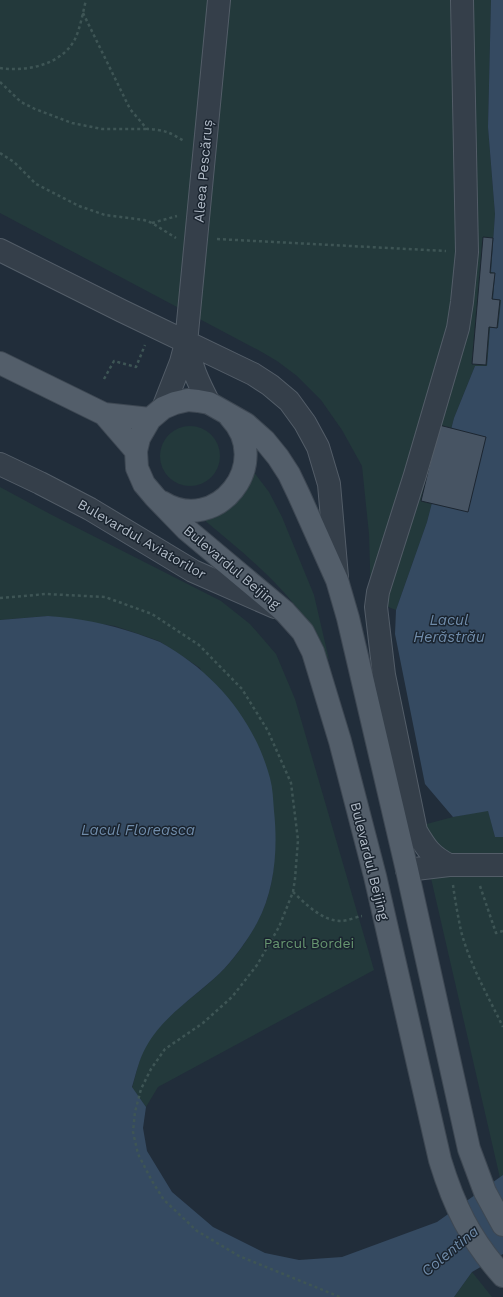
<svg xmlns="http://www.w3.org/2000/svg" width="503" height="1297" font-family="'Work Sans',sans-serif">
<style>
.green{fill:#23393b}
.water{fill:#354a61}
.building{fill:#475463;stroke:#1c2631}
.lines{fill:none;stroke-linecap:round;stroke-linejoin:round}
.minor-casing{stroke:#535d68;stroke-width:24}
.major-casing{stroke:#3e4853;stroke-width:24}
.path{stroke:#3e5555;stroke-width:2.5;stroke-dasharray:3 3;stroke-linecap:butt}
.minor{stroke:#353f4a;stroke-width:22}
.major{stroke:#535e6a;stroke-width:22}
.labels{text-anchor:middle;stroke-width:3;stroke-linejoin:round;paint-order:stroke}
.street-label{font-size:14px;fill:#b0bac6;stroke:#1a242f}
.park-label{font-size:14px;fill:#679770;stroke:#1a242f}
.water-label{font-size:15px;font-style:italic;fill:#708caa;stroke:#1a242f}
</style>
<rect width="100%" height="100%" fill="#212d3a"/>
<!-- green -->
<path class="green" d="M0 0H491L488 127 495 214 491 272H495L493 299 501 300 498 329 490 328 487 366H475L454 418 427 522 396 610 371 600 369 534 362 466 342 430 321 400 297 376 277 361 260 351 0 213Z
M160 456a30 30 0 1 1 60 0a30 30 0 1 1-60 0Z
M253 471 269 492 282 517 314 595 329 660C321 647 315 632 306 620 279 581 239 549 203 519 231 511 244 500 253 471Z
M0 487 50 514 221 601 250 624 276 654 295 699 374 970 158 1087 146 1107 132 1088C136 1074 139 1059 145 1047 163 1015 196 997 221 972 240 954 263 918 269 892 272 883 273 872 274 862L200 668 159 641 115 626 48 616 0 620Z
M488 810 495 837H503V1183L500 1178 419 826 453 817Z
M472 1272 492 1297H454Z"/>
<!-- water -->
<path class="water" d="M491 0H503V837H495L488 811 453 817 425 784 395 634 396 610 427 522 454 418 475 366H487L490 328H498L501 300 493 299 495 273 491 272 495 214 488 127Z
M48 616C80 618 108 624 138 634 145 637 153 639 160 642 214 672 254 719 270 778 273 789 273 800 274 811 278 848 275 890 257 923 249 938 232 962 220 973 195 997 163 1016 146 1047 139 1059 136 1074 132 1087L146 1107 143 1128 147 1151 172 1192 213 1227 265 1253 299 1260 342 1257 437 1222 503 1175V1254L472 1272 454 1297H0V620Z"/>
<!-- building -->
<path class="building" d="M483 237 493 238 490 273H495L492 299 500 300 497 328 489 327 486 365 472 364Z
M439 425 486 437 468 512 421 501Z"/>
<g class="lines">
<!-- minor casing -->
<g class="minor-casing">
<path id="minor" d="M0 250 122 311 253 374 270 385 289 401 305 423 318 447 329 484 337 577
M186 343C191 366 198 382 209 403
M163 408 181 362 186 343 219 0
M0 464 40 483 90 509 193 571 275 607
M449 865C431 856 426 848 416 831L384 675 376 607 378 592 415 475 458 328 462 302 467 252 462 0
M407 870 449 865H503"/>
</g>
<!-- major casing -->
<g class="major-casing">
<path id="major" d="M0 363 104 414 150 419
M104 414 136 451
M162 502C217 536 274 463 230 417
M503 1225 485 1192 469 1149 407 870 348 618 337 580 299 495 289 474 278 457 265 441 246 424 209 403 198 401 188 400 175 403 163 408 150 419 139 438 136 451 137 468 144 484 155 497 186 529 285 612 303 632 313 652 340 741 375 876 440 1160C454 1206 470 1239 503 1276"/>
</g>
<!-- path -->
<path class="path" d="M83 13 130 109 147 129C165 130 169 132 184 141
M0 68C26 72 62 65 75 39 80 29 83 12 86 0
M0 82 21 102 35 109 72 123 102 129H147
M0 153 14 162 36 184 79 206 105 215 144 220 152 223 176 238
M152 223 177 216
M217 239 446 251
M104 379 114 361 136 367 145 345
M0 598 46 594 105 597 152 614 199 645 242 689 268 731 291 783 298 840 295 879 293 892 279 927 257 965 232 997 203 1023 165 1049 151 1069 141 1089 135 1112 133 1132 138 1154 152 1181 164 1200 197 1231 239 1256 340 1297
M453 885C455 900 458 916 461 931 470 965 488 996 503 1027
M480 886 496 933 503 931
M293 892C306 904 322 921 341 921 347 921 356 917 362 916"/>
<!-- minor -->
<use href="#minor" class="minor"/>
<!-- major -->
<use href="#major" class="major"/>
</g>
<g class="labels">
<!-- street labels -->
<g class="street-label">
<text transform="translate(203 171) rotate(-85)" y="5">Aleea Pescăruș</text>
<text transform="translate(142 539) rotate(30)" y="5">Bulevardul Aviatorilor</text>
<text transform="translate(232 567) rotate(40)" y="5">Bulevardul Beijing</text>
<text transform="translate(370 861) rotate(76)" y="5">Bulevardul Beijing</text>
</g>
<!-- park labels -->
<g class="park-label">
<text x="309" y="948">Parcul Bordei</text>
</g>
<!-- water labels -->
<g class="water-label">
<text x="449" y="625">Lacul<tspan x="449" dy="17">Herăstrău</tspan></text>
<text x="138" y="835">Lacul Floreasca</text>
<text transform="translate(450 1251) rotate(-40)" y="5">Colentina</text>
</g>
</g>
</svg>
